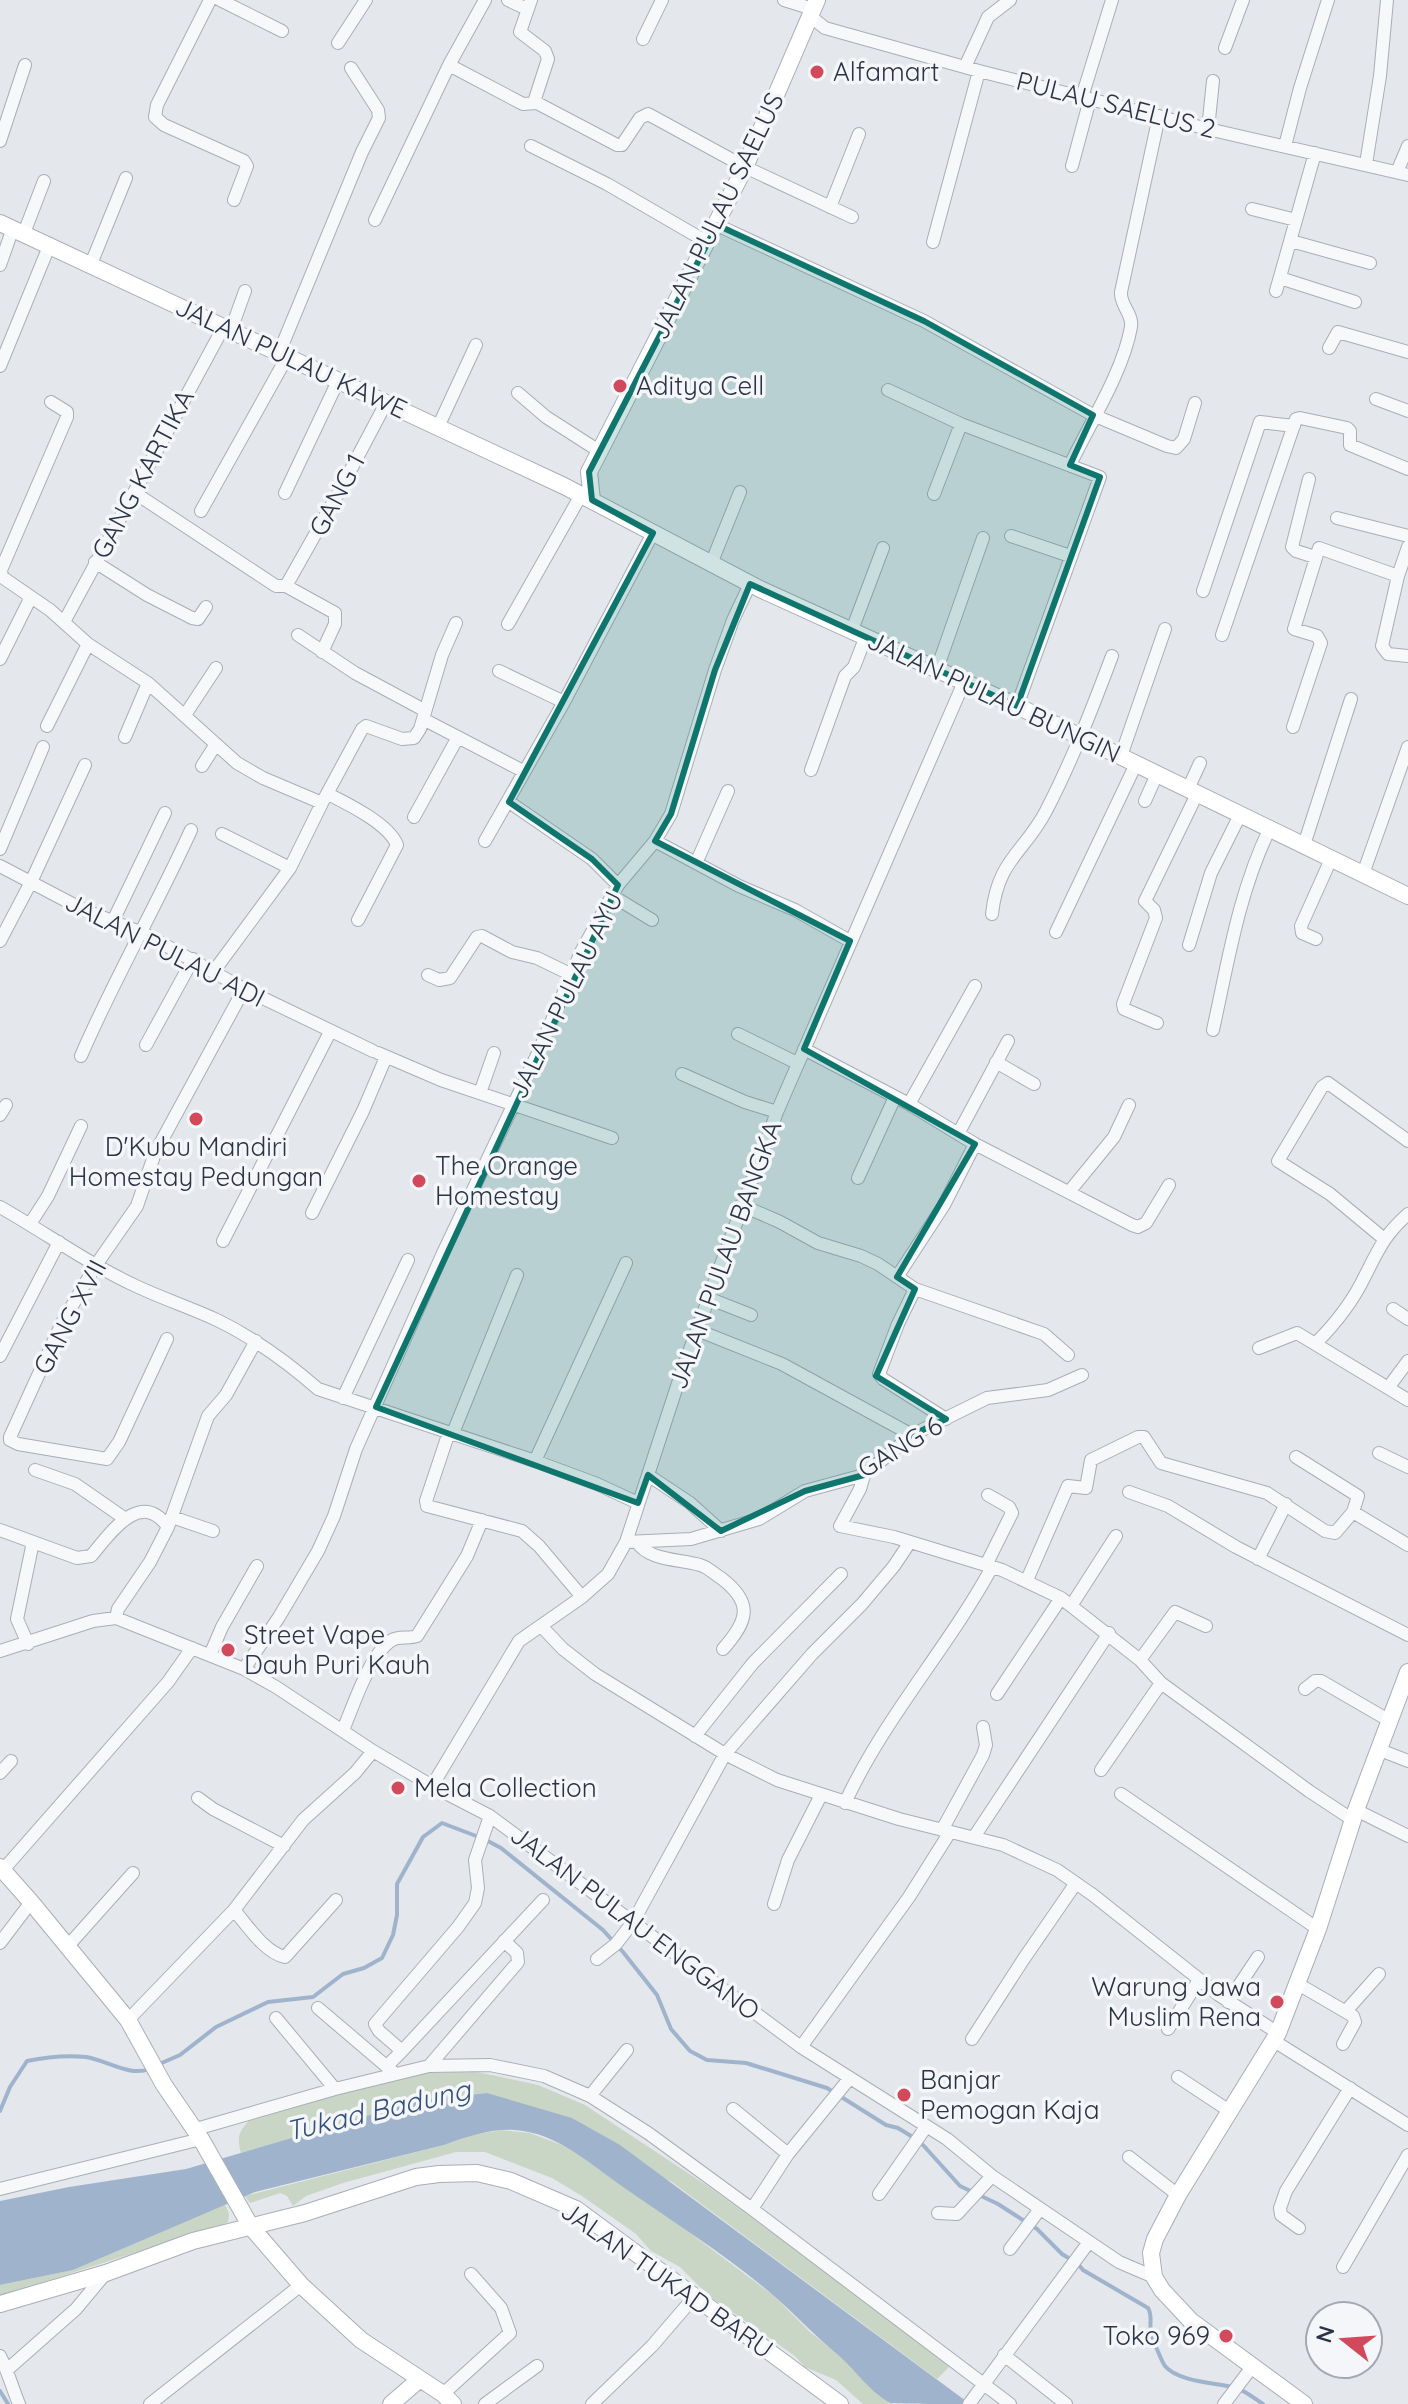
<svg xmlns="http://www.w3.org/2000/svg" width="1408" height="2404" font-family="Quicksand,sans-serif">
<style>
.green{fill:#c9d6c5}
.water{fill:#9fb4cc}
.lines{fill:none;stroke-linecap:round;stroke-linejoin:round}
.stream{stroke:#9fb4cc;stroke-width:4}
.street-casing{stroke:#a9aeb7;stroke-width:14}
.secondary-casing{stroke:#a9aeb7;stroke-width:18}
.street{stroke:#f7f8fa;stroke-width:12}
.secondary{stroke:#fff;stroke-width:16}
.marked{fill:#0f766e;fill-opacity:0.2;stroke:#0f766e;stroke-width:6;stroke-linejoin:round}
.poi-dot{fill:#d1495b;stroke:#f4f6f9;stroke-width:3}
.labels{text-anchor:middle;stroke-width:7;stroke-linejoin:round;paint-order:stroke}
.poi-label{font-size:26px;fill:#2b3445;stroke:#f4f6f9;text-anchor:start}
.street-label{font-size:26px;fill:#2b3445;stroke:#f4f6f9}
.water-label{font-size:28px;font-style:italic;fill:#34527a;stroke:#f4f6f9}
</style>
<rect width="100%" height="100%" fill="#e4e7ec"/>
<!-- green -->
<path class="green" d="M477 2072 538 2085 585 2105 706 2185 949 2360V2367L937 2379 672 2182 487 2093 422 2100 241 2153C237 2138 238 2132 249 2121L357 2088 426 2073Z
M501 2130 530 2133 572 2149 592 2162 613 2180 666 2215 774 2296 810 2332 849 2363 867 2384 893 2404H863L836 2380 805 2367 795 2356 708 2295 680 2267 651 2251 636 2234 582 2196 552 2178 485 2152H456L343 2183 306 2196 293 2206 287 2196 280 2193 250 2203 245 2196 444 2145 466 2136Z
M225 2204 229 2214 228 2222 224 2224 0 2296V2285L73 2270Z"/>
<!-- water -->
<path class="water" d="M487 2093 572 2118 620 2145 970 2404C955 2404 902 2404 891 2403 870 2393 855 2369 837 2354 815 2336 796 2315 774 2296 728 2256 676 2224 626 2189 592 2166 559 2133 515 2130 492 2128 465 2137 444 2145L255 2192 73 2270 0 2285V2201L69 2187 186 2169 421 2100Z"/>
<g class="lines">
<!-- stream -->
<path class="stream" d="M157 2065 180 2055 216 2027 268 2002 313 1997 343 1974 364 1968 382 1958 393 1935 397 1915V1884L423 1837 442 1823 484 1839 501 1848 603 1930 623 1952 657 1995 671 2029 690 2051 707 2060 746 2063 827 2088 886 2125 898 2128 911 2136
M0 2111 10 2087 27 2061C46 2057 67 2055 86 2057 106 2060 130 2077 149 2069
M923 2145 960 2186 998 2204 1037 2229 1062 2254 1078 2264 1083 2270 1148 2308C1153 2316 1149 2323 1151 2332 1151 2336 1162 2362 1165 2366 1178 2382 1218 2383 1236 2388 1246 2391 1255 2399 1263 2404
M0 2391 8 2404"/>
<!-- street casing -->
<g class="street-casing">
<path id="street" d="M210 0 157 105 155 117 164 125 244 161 247 166 234 200
M220 0 282 31
M508 0 527 9
M531 0 520 32 545 51 548 59 535 99 537 103
M784 0 813 9
M810 16 825 28 979 71 1208 129 1408 175
M643 39 662 0
M338 43 366 0
M1225 48 1243 0
M449 65 523 104 537 103 617 145H622L640 118 648 114 745 167 852 217
M965 67 988 17 1010 0
M1082 97 1112 0
M1208 129 1213 81
M0 141 25 65
M531 146 607 184 707 242
M1285 146 1300 88 1328 0
M1366 164 1380 76 1387 0
M1072 166 1090 99
M1397 172 1408 146
M830 207 859 134
M1252 209 1296 220
M375 220 449 65 485 0
M717 225 924 321 1093 415 1167 446 1176 448 1184 439 1195 403
M24 233 44 181
M1291 241 1370 263
M933 242 979 71
M91 264 126 178
M0 265 13 228
M1280 278 1355 302
M1276 291 1315 153
M231 330 245 291
M1329 348 1338 332 1408 352
M279 353 362 152 379 118 378 110 351 68
M0 366 50 244
M888 390 961 424 1100 477 1017 706
M518 393 546 417 599 451
M1376 399 1408 411
M51 402 67 412V417L1 570 2 577 50 610 88 644 148 683 237 763 263 778 322 803
M438 427 476 345
M1070 465C1090 423 1123 372 1131 327 1133 313 1120 306 1121 292L1159 116
M1309 479 1292 547 1296 551 1315 557
M135 493 276 586H286L335 613V624L322 652
M285 493 338 381
M934 494 961 424
M201 511 287 357
M1337 518 1408 536
M1011 536 1070 556
M1408 547 1398 576 1382 646 1388 654 1408 656
M95 562 147 595 192 618 198 619 206 607
M711 564 740 492
M286 586 339 492 386 403
M1203 591 1260 422 1294 426
M64 622 223 328
M508 624 581 495
M852 630 883 548
M298 635 355 673 424 710
M1222 635 1296 419 1300 418 1347 428 1350 431V445L1408 469
M0 659 31 597
M937 669 983 538
M499 671 564 702
M185 715 216 668
M423 719 523 771
M47 726 88 644
M1293 727 1321 643 1317 636 1294 629 1319 548 1398 576
M125 737 148 683
M1121 756 1165 629
M202 766 216 744
M811 770 845 676 854 667 866 636
M1188 789 1200 763
M328 794C348 804 389 824 397 845L358 920
M1145 801 1157 774
M509 802 592 859 618 885
M414 817 458 737
M222 834 290 868
M485 841 564 702 653 533
M655 841 739 886 795 910 850 941
M1304 845 1351 699
M0 849 43 747
M697 861 728 791
M0 866 82 909 147 935 244 989 373 1051
M1363 874 1408 747
M611 895 652 920
M992 914C998 859 1024 853 1046 811 1072 761 1092 709 1112 656
M113 921 165 813
M1056 932 1136 764
M1316 939 1302 933 1301 926 1331 859
M0 941 31 882 85 765
M1189 945 1211 873 1240 815
M214 971 290 868 322 803 362 729 366 726 402 739 414 738 420 729 442 655 456 623
M428 975 439 980 450 978 477 937 482 936 512 952 537 958 570 974
M1157 1023 1124 1009 1123 1004 1156 918 1154 910 1145 901 1197 794
M1213 1030C1228 962 1239 891 1270 828
M738 1034 797 1063
M146 1045 193 959
M804 1049 909 1104 975 1144 1132 1225 1138 1227 1146 1223 1169 1185
M378 1053 441 1080 612 1138
M81 1056C114 979 156 907 191 830
M996 1062 1034 1084
M682 1074 745 1102 777 1112
M480 1093 494 1053
M909 1104 975 986
M0 1115 6 1105
M958 1134 1008 1041
M858 1178 895 1097
M1069 1192 1114 1137 1129 1105
M741 1205 780 1222 818 1243 861 1256 878 1264 915 1289 1044 1334 1068 1355
M0 1207C46 1233 90 1265 138 1287 164 1299 191 1308 217 1320 254 1338 287 1362 318 1389L535 1461 597 1484 638 1503
M312 1213 363 1111 386 1057
M30 1224 48 1196 81 1126
M1383 1238 1330 1194 1278 1161 1322 1087 1328 1083 1408 1141
M223 1241 330 1032
M897 1277 944 1205 975 1144
M915 1289 898 1324 879 1374 883 1379 946 1419
M708 1298 751 1315
M1393 1309 1408 1319
M697 1330 782 1364 912 1435
M167 1339 119 1442 107 1459 18 1444 10 1440V1437L62 1323 96 1265 137 1206 155 1153 244 989
M1316 1343C1336 1323 1353 1301 1365 1276 1378 1250 1385 1234 1408 1214
M1259 1348 1297 1333 1408 1400
M0 1356 59 1242
M1388 1388 1408 1361
M343 1398 408 1260
M449 1432 426 1501 427 1506 522 1531 539 1546 582 1597
M453 1433 517 1275
M1379 1453 1408 1467
M535 1461 626 1263
M35 1470 75 1484 124 1518
M648 1475 690 1503 721 1531
M864 1475 860 1489 840 1526 894 1537 1002 1570 1061 1598 1140 1660 1161 1683 1309 1791 1353 1820
M1129 1492 1168 1506 1236 1547 1408 1635
M1353 1512 1408 1545
M172 1517 213 1531
M0 1530 77 1558 91 1556C110 1534 140 1488 168 1527
M626 1542 691 1539 759 1519 805 1491 864 1475 912 1435 987 1398 1048 1390 1082 1375
M637 1542C649 1561 680 1559 700 1565 708 1567 714 1574 721 1578 754 1603 748 1621 723 1649
M1258 1559 1286 1504
M986 1565 1012 1513 1009 1507 988 1495
M1027 1580 1068 1486 1086 1488 1091 1460 1138 1437H1144L1161 1463 1267 1493 1325 1531 1335 1533 1353 1512 1358 1496 1296 1457
M1071 1606 1116 1536
M116 1618 118 1609 150 1562 168 1527 208 1416 226 1395 256 1341
M541 1626 563 1649 595 1674 725 1754 777 1780 899 1819 1003 1845 1057 1870 1093 1895 1219 1995 1278 2033
M28 1644 17 1619 33 1542
M0 1651 93 1621 116 1618 244 1669 276 1687 373 1751 432 1786 490 1816 801 2047 947 2139 992 2176 1119 2262 1154 2277
M210 1655 222 1627 257 1566
M1140 1660 1175 1612 1206 1626
M244 1669 279 1617 318 1551 334 1516 356 1449 443 1253 538 1053 581 952 618 885 655 841 671 814 715 670 733 620 750 584
M1305 1689 1315 1681H1321L1390 1721
M997 1694 1061 1598
M343 1730C353 1707 370 1653 392 1640 399 1636 409 1639 417 1636L467 1556 482 1520
M695 1736 753 1663 841 1574
M1380 1750 1408 1761
M1101 1770 1161 1683
M0 1773 11 1761
M432 1786 519 1641 582 1597 608 1574 626 1542 682 1371 777 1112 964 682
M1121 1794 1318 1929
M198 1798 213 1809 284 1846
M845 1803C884 1718 948 1648 992 1567
M1356 1810 1408 1836
M942 1830 983 1755 986 1745 983 1727
M974 1837 1109 1633
M3 1870 168 1682 192 1648
M774 1904 788 1860 821 1795
M234 1910C248 1926 264 1952 285 1957L336 1900
M0 1943 31 1902
M67 1947 133 1873
M597 1959 616 1944 633 1922 725 1754 812 1654 862 1604 894 1566 910 1542
M1298 1984 1353 2016 1355 2022 1343 2044
M1228 2002 1258 1957
M318 2008 392 2071
M1346 2011 1379 1974
M276 2018 335 2089
M128 2020 234 1910 303 1820 355 1773 373 1751
M1168 2029 1199 1980
M972 2039 1023 1960 1076 1883
M1274 2041 1408 2125
M801 2047 909 1897 950 1832
M402 2051 543 1900
M387 2066 402 2051 379 2031 375 2024 458 1927 475 1903 478 1888 475 1860 490 1816
M429 2066 518 1962 517 1953 504 1941
M1178 2077 1228 2110
M590 2096 627 2050
M733 2109 788 2154
M196 2129 335 2089 429 2066 490 2065 544 2076 590 2096 648 2133 752 2209 1010 2404
M1129 2157 1178 2195
M0 2189 201 2139
M879 2194 926 2127
M752 2209 788 2154 849 2079
M938 2213 957 2214 992 2176
M1299 2228 1281 2215 1280 2208 1286 2191 1350 2088
M1010 2249 1040 2209
M1343 2267 1408 2155
M1004 2355 1066 2404
M0 2356C8 2371 12 2387 19 2404
M8 2369 76 2309 106 2273
M443 2394 510 2333 501 2308 471 2274
M150 2404 301 2285
M485 2404 537 2366
M592 2404 652 2346 695 2296
M969 2404 1089 2242
M1224 2404 1252 2367"/>
</g>
<!-- secondary casing -->
<g class="secondary-casing">
<path id="secondary" d="M0 223 564 486 760 589 1017 706 1408 896
M592 500 589 472 745 167 817 0
M0 1867 31 1902 128 2020 164 2085 201 2139 251 2227 301 2285 361 2340 443 2394 453 2404
M0 2304 106 2273 193 2241 305 2213 416 2177 439 2174 477 2173 511 2181 576 2209 840 2404
M391 2404 420 2379
M1304 2404 1191 2321 1162 2290 1154 2277 1151 2253 1155 2239 1178 2195 1278 2033 1318 1929 1356 1810 1408 1672"/>
</g>
<!-- street -->
<use href="#street" class="street"/>
<!-- secondary -->
<use href="#secondary" class="secondary"/>
</g>
<!-- marked area -->
<path class="marked" d="M717 225 924 321 1093 415 1070 465 1100 477 1017 706 750 584 715 670 671 814 655 841 850 941 804 1049 975 1144 897 1277 915 1289 876 1376 946 1419 912 1435 864 1475 805 1491 721 1531 648 1475 638 1503 376 1407 618 885 592 859 509 802 653 533 592 500 589 472Z"/>
<!-- markers -->
<g class="poi-dot">
<circle cx="817" cy="72" r="8"/>
<circle cx="620" cy="386" r="8"/>
<circle cx="196" cy="1119" r="8"/>
<circle cx="419" cy="1181" r="8"/>
<circle cx="228" cy="1650" r="8"/>
<circle cx="398" cy="1788" r="8"/>
<circle cx="1277" cy="2002" r="8"/>
<circle cx="904" cy="2095" r="8"/>
<circle cx="1226" cy="2336" r="8"/>
</g>
<g class="labels">
<!-- poi labels -->
<g class="poi-label">
<text x="833" y="81">Alfamart</text>
<text x="636" y="395">Aditya Cell</text>
<text x="196" y="1156" text-anchor="middle">D'Kubu Mandiri<tspan x="196" dy="30">Homestay Pedungan</tspan></text>
<text x="435" y="1175">The Orange<tspan x="435" dy="30">Homestay</tspan></text>
<text x="244" y="1644">Street Vape<tspan x="244" dy="30">Dauh Puri Kauh</tspan></text>
<text x="414" y="1797">Mela Collection</text>
<text x="1261" y="1996" text-anchor="end">Warung Jawa<tspan x="1261" dy="30">Muslim Rena</tspan></text>
<text x="920" y="2089">Banjar<tspan x="920" dy="30">Pemogan Kaja</tspan></text>
<text x="1210" y="2345" text-anchor="end">Toko 969</text>
</g>
<!-- street labels -->
<g class="street-label">
<text transform="translate(1116 105) rotate(14)" y="9">PULAU SAELUS 2</text>
<text transform="translate(717 216) rotate(-64)" y="9">JALAN PULAU SAELUS</text>
<text transform="translate(291 358) rotate(25)" y="9">JALAN PULAU KAWE</text>
<text transform="translate(143 474) rotate(-62)" y="9">GANG KARTIKA</text>
<text transform="translate(337 495) rotate(-62)" y="9">GANG 1</text>
<text transform="translate(994 697) rotate(25)" y="9">JALAN PULAU BUNGIN</text>
<text transform="translate(165 950) rotate(27)" y="9">JALAN PULAU ADI</text>
<text transform="translate(566 995) rotate(-64)" y="9">JALAN PULAU AYU</text>
<text transform="translate(725 1255) rotate(-70)" y="9">JALAN PULAU BANGKA</text>
<text transform="translate(70 1317) rotate(-62)" y="9">GANG XVII</text>
<text transform="translate(900 1447) rotate(-31)" y="9">GANG 6</text>
<text transform="translate(635 1923) rotate(37)" y="9">JALAN PULAU ENGGANO</text>
<text transform="translate(667 2280) rotate(35)" y="9">JALAN TUKAD BARU</text>
</g>
<!-- water labels -->
<g class="water-label">
<text transform="translate(378 2110) rotate(-13)" y="10">Tukad Badung</text>
</g>
</g>
<!-- north arrow -->
<g transform="translate(1344 2340) rotate(287)"><circle r="38" fill="#f4f6f9" stroke="#a4a8b1" stroke-width="2"/>
<path d="M0-6L14 30L0 20L-14 30Z" fill="#d1495b"/>
<text y="-12" font-size="22" font-weight="bold" text-anchor="middle" fill="#2b3445">N</text>
</g>
</svg>
